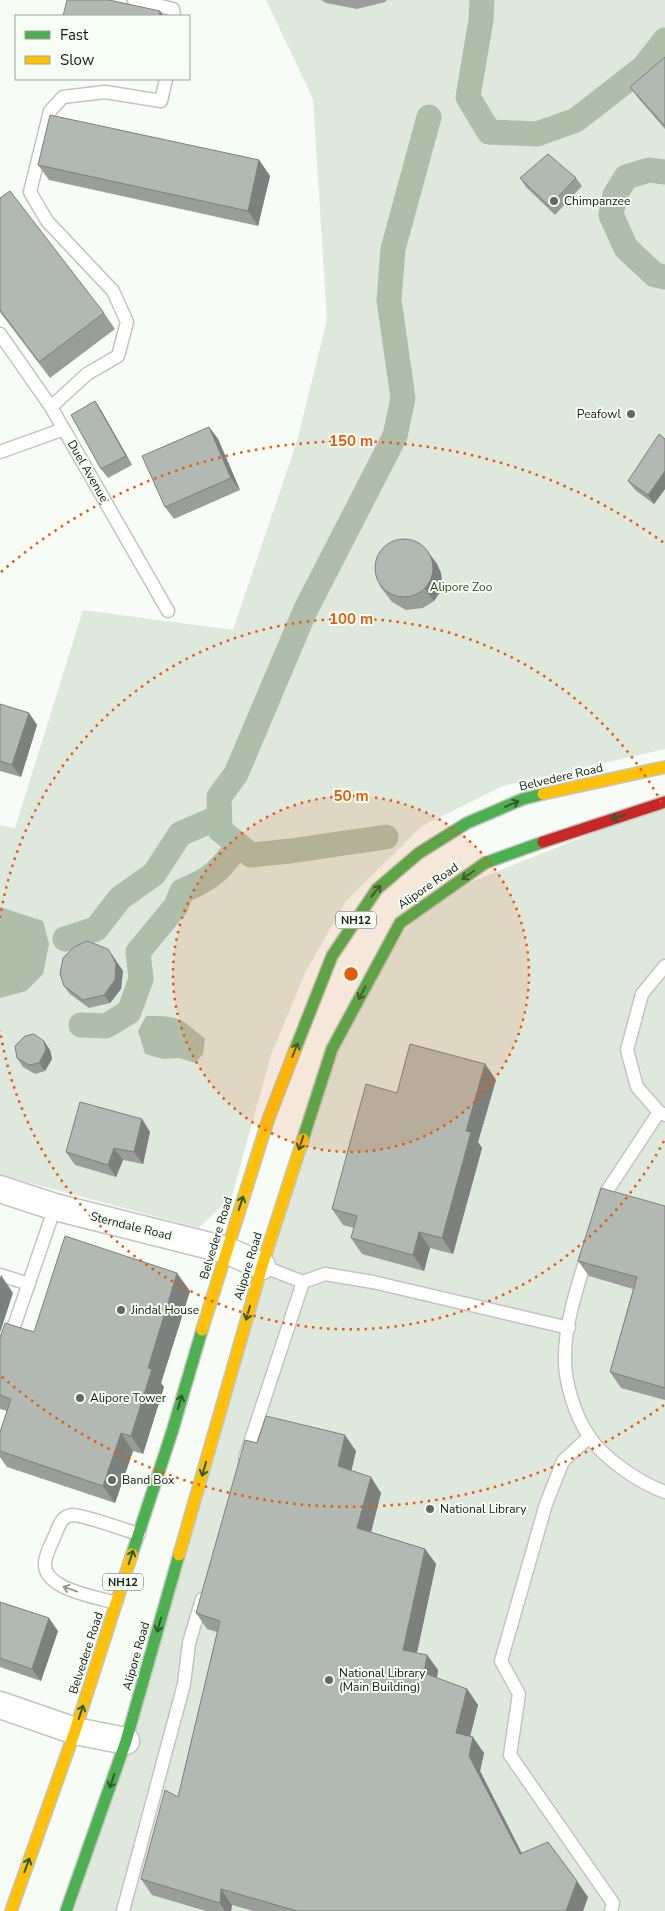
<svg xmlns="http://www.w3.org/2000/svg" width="665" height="1911" font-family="'Nunito Sans',sans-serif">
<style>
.green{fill:#dfe8dd}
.water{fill:#aebeab}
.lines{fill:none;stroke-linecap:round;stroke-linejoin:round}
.canal{stroke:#aebeab;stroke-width:25}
.lane-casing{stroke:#c0c6bf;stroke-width:15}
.street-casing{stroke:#c0c6bf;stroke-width:29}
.fast-casing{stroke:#c0c6bf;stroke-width:14}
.slow-casing{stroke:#c0c6bf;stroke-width:14}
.jam-casing{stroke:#c0c6bf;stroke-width:14}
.lane{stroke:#fefffe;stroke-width:12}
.street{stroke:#fefffe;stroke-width:26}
.fast{stroke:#4caf50;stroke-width:11}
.slow{stroke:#ffc107;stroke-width:11}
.jam{stroke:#c62828;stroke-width:11}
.wall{fill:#999e99}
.shaded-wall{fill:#7d817d}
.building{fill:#b2b8b2;stroke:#7d817d}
.oneway{stroke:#2d5d2e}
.oneway2{stroke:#959894}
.ring{fill:none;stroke:#e8590c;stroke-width:2.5;stroke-dasharray:2.5 5}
.poi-dot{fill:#636962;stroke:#f6fef5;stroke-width:2}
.labels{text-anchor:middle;stroke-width:4;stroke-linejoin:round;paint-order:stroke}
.shield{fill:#f6fef5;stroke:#585e56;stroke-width:1}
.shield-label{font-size:11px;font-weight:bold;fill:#141a12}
.poi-label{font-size:12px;fill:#141a12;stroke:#f6fef5;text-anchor:start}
.street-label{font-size:12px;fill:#141a12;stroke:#f6fef5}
.park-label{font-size:12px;fill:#27461f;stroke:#f6fef5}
.centre{fill:#e8590c;stroke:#f6fef5;stroke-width:2.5}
.ring-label{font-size:15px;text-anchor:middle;font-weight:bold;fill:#e8590c;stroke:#f6fef5;stroke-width:4;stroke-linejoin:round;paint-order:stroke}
</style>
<rect width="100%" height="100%" fill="#f7fcf7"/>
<!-- green -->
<path class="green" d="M266 0H665V749L503 786 422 826 346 901 305 973 271 1055 232 1196 199 1228 0 1175V825L15 828 83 610 233 630 297 441 327 320 313 99Z
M665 804V1911H69L333 1055 388 948 436 896Z"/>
<!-- water -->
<path class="water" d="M0 907 43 921 49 944 43 974 26 991 0 998Z
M146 1016C179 1016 180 1017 205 1039L203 1054 195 1063 179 1058 163 1059 145 1054 138 1031Z"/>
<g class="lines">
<!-- canal -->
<path class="canal" d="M482 0 481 20 468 97 489 132 537 134 576 120 644 67 665 40
M665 172 649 170 626 177 615 195 611 215 626 248 655 275 665 277
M386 837 290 851 251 855 220 830 219 797 236 774 305 611 395 436 403 398 389 300 393 249 429 117
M65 939 96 929 120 898 154 874 180 834 219 817
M81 1025 106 1026 129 1012 141 979 138 952 176 906 182 891C211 879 220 871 238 845"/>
<!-- lane casing -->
<g class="lane-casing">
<path id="lane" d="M134 0 173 9 174 16
M0 334 51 407 168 611
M51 407 87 374 118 356 127 322 113 291 47 221 30 192 50 111 63 97 105 92 161 101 166 79
M0 452 64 429
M665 966 642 994 627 1050 637 1087 659 1112 665 1115
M603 1204 607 1191 659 1112
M588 1252C578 1285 565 1322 565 1356 564 1381 575 1416 589 1436 604 1459 640 1483 665 1492
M262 1266 303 1282 325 1274 373 1282 569 1328
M0 1275 29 1284
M0 1367 55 1207
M589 1437 563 1461 546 1504 501 1661 519 1694 510 1755 613 1903 611 1911
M245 1458 303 1282
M116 1603C97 1597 47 1590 45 1566 44 1556 52 1543 56 1533 59 1525 62 1516 72 1515 85 1515 124 1530 139 1534
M123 1911 184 1684 189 1643 202 1599"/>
</g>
<!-- street casing -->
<g class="street-casing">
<path id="street" d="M0 1189 55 1207 226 1250 262 1266
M0 1705 75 1731 126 1741"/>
</g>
<!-- fast casing -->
<g class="fast-casing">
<path id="fast" d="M295 1050 332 956 377 889 419 853 467 823 523 799 543 794
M303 1139 332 1049 400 923 485 863 543 842
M132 1554 172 1432 202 1330
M66 1911 126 1741 179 1555"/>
</g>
<!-- slow casing -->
<g class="slow-casing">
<path id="slow" d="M543 794 665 767
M202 1330 268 1120 295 1050
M179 1555 262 1266 303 1139
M11 1911 75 1731 132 1554"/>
</g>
<!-- jam casing -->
<g class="jam-casing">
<path id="jam" d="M543 842 665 802"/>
</g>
<!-- lane -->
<use href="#lane" class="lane"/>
<!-- street -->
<use href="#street" class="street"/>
<!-- fast -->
<use href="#fast" class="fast"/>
<!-- slow -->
<use href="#slow" class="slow"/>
<!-- jam -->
<use href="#jam" class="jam"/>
</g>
<!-- wall -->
<path class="wall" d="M321 0H387L385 2 357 9 326 3Z
M665 57V129L639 99 630 87Z
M259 160 270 176 258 226 49 180 38 165Z
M520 178H576L582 186 555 215 526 187Z
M0 198 104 313 115 329 50 378 0 312Z
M95 401 101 410 132 465 108 478 101 469Z
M209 427 218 439 240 490 174 519 165 507Z
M665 439V489L654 504 635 490 628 481Z
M428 552 437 564 441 573 442 583 440 592 434 601 423 608 406 610 392 602 379 585Z
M0 704 29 713 37 725 21 777 0 771Z
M108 949 123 971 121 989 110 1003 89 1008 70 994 64 986Z
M50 1050 52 1059 45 1071 35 1074 23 1067 17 1058Z
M485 1064 496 1080 478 1142 482 1148 453 1254 430 1248 424 1271 362 1254 351 1238 354 1228 343 1225 332 1209 397 1093Z
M142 1119 150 1132 143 1164 123 1160 116 1177 75 1165 66 1152Z
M665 1206V1400L621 1388 610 1372 633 1289 589 1276 578 1261Z
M190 1291 161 1383 164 1387 143 1454 133 1451 115 1503 7 1467 0 1457V1432L7 1411 0 1409V1334L1 1335 34 1332Z
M257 1443 356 1451 351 1470 381 1493 371 1532 425 1549 436 1564 417 1653 427 1655 438 1670 437 1678 467 1689 478 1705 470 1737 484 1753 480 1771 522 1853 588 1897 583 1911H253L232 1905 231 1911H206L152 1895 141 1879 178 1797 217 1632 207 1629 196 1613Z
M0 1602 58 1631 41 1681 0 1667Z"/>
<!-- shaded-wall -->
<path class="shaded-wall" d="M160 11 164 16H159Z
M259 160 270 176 258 226 248 211Z
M95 401 101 410 132 465 126 456Z
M209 427 218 439 240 490 231 478Z
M665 471V489L654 504 648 495Z
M428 552 437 564 441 573 442 583 440 592 434 601 425 589Z
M29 713 37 725 21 777 12 765Z
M108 949 123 971 121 989 110 1003 104 995Z
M44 1041 50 1050 52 1059 45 1071 39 1063Z
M485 1064 496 1080 478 1142 482 1148 453 1254 442 1238 466 1131Z
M142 1119 150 1132 143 1164 134 1152Z
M114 1148 123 1160 116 1177 108 1165Z
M419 1232 430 1248 424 1271 413 1255Z
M177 1273 190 1291 161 1383 164 1387 143 1454 131 1436 148 1368Z
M1 1275 13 1293 0 1333V1278Z
M121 1433 133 1451 115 1503 103 1486Z
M345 1435 356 1451 349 1481 338 1466Z
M371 1477 381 1493 368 1544 357 1528Z
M425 1549 436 1564 414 1666 403 1650Z
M49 1618 58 1631 41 1681 32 1669Z
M427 1655 438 1670 435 1689 424 1673Z
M467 1689 478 1705 467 1748 456 1733Z
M473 1737 484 1753 480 1771 530 1870 520 1854 469 1756Z
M577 1881 588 1897 583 1911H566Z
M221 1889 232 1905 231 1911H225L220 1903Z"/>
<!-- building -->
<path class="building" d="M67 0H109L160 11 159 16H63Z
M665 57V126L630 87Z
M50 115 259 160 248 211 38 165Z
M548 154 576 178 549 206 520 178Z
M10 191 104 313 39 362 0 310V198Z
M95 401 126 456 101 469 71 415Z
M209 427 231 478 165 507 142 456Z
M659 434 665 439V471L648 495 628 481Z
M375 568a29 29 0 1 1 58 0a29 29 0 1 1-58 0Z
M0 704 29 713 12 765 0 761Z
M87 941 108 949 116 963 115 980 104 995 83 1000 64 986 60 974 63 958 74 947Z
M34 1034 44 1041 46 1050 39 1063 29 1065 17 1058 15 1046 25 1036Z
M410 1044 485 1064 466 1131 471 1132 442 1238 419 1232 413 1255 351 1238 357 1216 332 1209 366 1084 397 1093Z
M80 1102 142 1119 134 1152 114 1148 108 1165 66 1152Z
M601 1188 665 1206V1388L610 1372 637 1277 578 1261Z
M65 1236 177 1273 148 1368 152 1369 131 1436 121 1433 103 1486 0 1451V1432L11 1399 0 1395V1338L5 1323 34 1332Z
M266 1416 345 1435 338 1466 371 1477 357 1528 425 1549 403 1650 427 1655 424 1673 467 1689 456 1733 473 1737 469 1756 520 1854 548 1842 577 1881 566 1911H297L221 1889 220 1903 141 1879 165 1790 178 1797 220 1621 196 1613 245 1440 257 1443Z
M0 1602 49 1618 32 1669 0 1658Z"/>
<!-- one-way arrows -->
<defs><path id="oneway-shaft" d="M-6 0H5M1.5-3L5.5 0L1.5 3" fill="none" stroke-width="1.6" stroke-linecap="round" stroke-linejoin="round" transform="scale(1.25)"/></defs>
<g class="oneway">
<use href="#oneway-shaft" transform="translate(512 804) rotate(-23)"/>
<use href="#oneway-shaft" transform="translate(618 817) rotate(163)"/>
<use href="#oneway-shaft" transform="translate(468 875) rotate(145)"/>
<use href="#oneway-shaft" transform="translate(376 891) rotate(-50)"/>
<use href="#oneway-shaft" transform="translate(362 993) rotate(118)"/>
<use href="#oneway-shaft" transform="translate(295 1050) rotate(-69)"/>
<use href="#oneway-shaft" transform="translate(301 1143) rotate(108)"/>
<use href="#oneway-shaft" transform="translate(241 1203) rotate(-72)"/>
<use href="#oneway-shaft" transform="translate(248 1313) rotate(106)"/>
<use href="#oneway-shaft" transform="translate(180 1402) rotate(-73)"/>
<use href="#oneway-shaft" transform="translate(204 1469) rotate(106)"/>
<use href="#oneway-shaft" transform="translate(131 1557) rotate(-72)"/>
<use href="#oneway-shaft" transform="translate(159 1625) rotate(106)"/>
<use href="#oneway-shaft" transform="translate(81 1712) rotate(-72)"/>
<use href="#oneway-shaft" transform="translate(112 1781) rotate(109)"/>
<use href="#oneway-shaft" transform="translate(27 1865) rotate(-70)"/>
</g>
<use class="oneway2" href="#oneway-shaft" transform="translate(70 1589) rotate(-160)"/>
<!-- distance rings -->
<circle cx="351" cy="974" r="178" fill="#e8590c" fill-opacity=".12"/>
<g class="ring">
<circle cx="351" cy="974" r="178"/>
<path d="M664 1141A355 355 0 0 1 0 1030M0 918A355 355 0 0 1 664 807"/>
<path d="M664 1405A533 533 0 0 1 1 1376M1 572A533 533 0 0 1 664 543"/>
</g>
<!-- markers -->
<g class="poi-dot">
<circle cx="554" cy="201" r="5"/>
<circle cx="631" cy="414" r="5"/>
<circle cx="121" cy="1310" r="5"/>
<circle cx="80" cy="1398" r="5"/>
<circle cx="112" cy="1480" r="5"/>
<circle cx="430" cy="1509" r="5"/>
<circle cx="329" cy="1680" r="5"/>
</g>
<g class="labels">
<!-- shield labels -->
<g class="shield">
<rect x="336" y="911.5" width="40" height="17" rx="4"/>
<rect x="103" y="1573.5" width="40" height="17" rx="4"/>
</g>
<g class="shield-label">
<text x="356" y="924">NH12</text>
<text x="123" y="1586">NH12</text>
</g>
<!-- poi labels -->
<g class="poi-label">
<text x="564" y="205">Chimpanzee</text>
<text x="621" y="418" text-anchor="end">Peafowl</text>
<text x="131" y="1314">Jindal House</text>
<text x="90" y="1402">Alipore Tower</text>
<text x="122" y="1484">Band Box</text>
<text x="440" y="1513">National Library</text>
<text x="339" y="1677">National Library<tspan x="339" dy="14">(Main Building)</tspan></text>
</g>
<!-- street labels -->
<g class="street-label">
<text transform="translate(88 471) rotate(60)" y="4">Duel Avenue</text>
<text transform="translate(561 777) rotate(-13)" y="4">Belvedere Road</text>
<text transform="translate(428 886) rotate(-35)" y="4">Alipore Road</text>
<text transform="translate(131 1226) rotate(14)" y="4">Sterndale Road</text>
<text transform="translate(216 1238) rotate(-73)" y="4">Belvedere Road</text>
<text transform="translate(248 1266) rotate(-73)" y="4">Alipore Road</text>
<text transform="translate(86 1653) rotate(-72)" y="4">Belvedere Road</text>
<text transform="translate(136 1656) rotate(-74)" y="4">Alipore Road</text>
</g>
<!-- park labels -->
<g class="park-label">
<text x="461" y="591">Alipore Zoo</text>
</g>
</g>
<circle cx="351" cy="974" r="8" class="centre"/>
<g class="ring-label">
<text x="351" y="446">150 m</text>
<text x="351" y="624">100 m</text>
<text x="351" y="801">50 m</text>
</g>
<!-- legend -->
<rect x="15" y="15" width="175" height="65" fill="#f6fef5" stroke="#9ca39a"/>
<rect x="25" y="31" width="25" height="8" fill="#4caf50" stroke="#9ca39a"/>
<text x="60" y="40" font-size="15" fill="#141a12">Fast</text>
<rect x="25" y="56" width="25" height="8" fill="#ffc107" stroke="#9ca39a"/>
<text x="60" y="65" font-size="15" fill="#141a12">Slow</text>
</svg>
